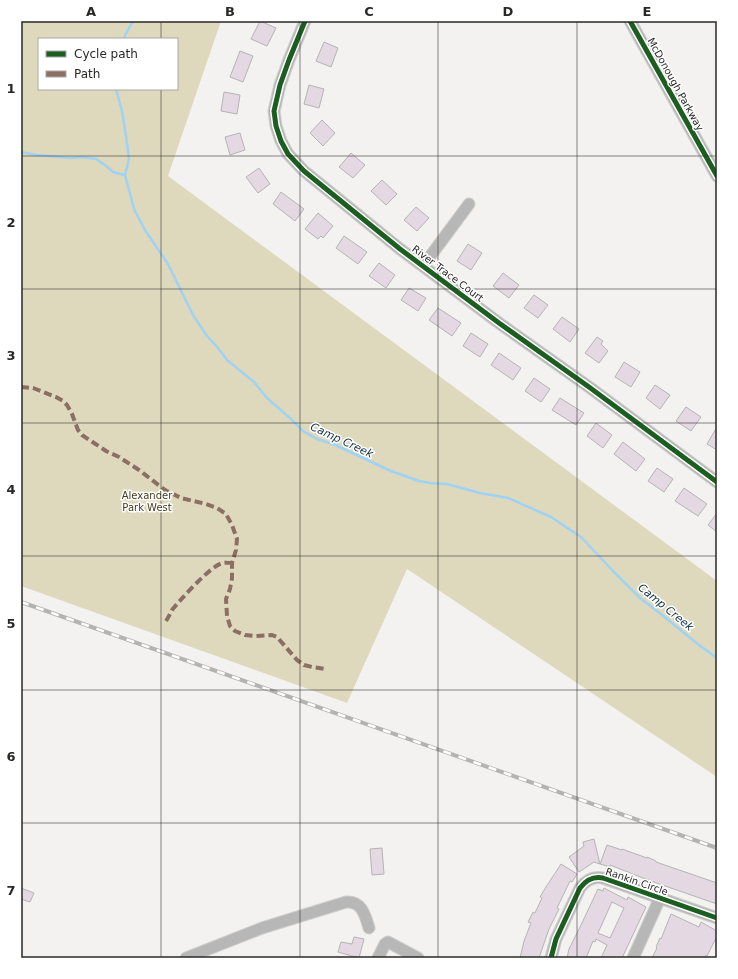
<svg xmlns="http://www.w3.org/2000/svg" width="738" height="979" font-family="'DejaVu Sans',sans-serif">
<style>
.green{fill:#ded9bd;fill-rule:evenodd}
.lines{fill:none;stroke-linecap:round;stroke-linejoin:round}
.stream{stroke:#9fd2f3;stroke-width:2.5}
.building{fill:#e4d8e2;stroke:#b5b4b4;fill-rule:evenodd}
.minor-casing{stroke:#cececd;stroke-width:13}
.minor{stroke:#b8b7b7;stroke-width:11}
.rail-casing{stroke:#b3b3b2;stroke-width:4}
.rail{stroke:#fff;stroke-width:2.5;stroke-dasharray:8;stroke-linecap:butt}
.quiet{stroke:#8d6e63;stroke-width:4;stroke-dasharray:8 4;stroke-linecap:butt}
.cycleway-casing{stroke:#fff;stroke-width:8}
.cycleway{stroke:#1b5e20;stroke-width:5}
.grid{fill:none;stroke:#282827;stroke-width:1;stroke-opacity:0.55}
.labels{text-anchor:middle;stroke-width:3;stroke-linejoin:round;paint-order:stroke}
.street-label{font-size:10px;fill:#282827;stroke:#fff}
.park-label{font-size:10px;fill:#423c1a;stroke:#fff}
.water-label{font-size:11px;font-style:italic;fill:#123346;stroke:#fff}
.neatline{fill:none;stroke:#282827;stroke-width:1.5}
.grid-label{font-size:13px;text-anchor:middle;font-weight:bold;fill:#282827}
</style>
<rect width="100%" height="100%" fill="#f3f2f1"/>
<!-- green -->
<path class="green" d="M21 21H221L168 176 717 581V777L407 569 347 703 21 586ZM39 39H177V89H39Z"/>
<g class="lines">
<!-- stream -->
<path class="stream" d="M123 39 133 21
M116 89 122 111 126 136 129 159 125 175 134 209 145 230 168 264 193 315 207 336 218 348 227 360 254 382 267 398 291 419 303 431 317 439 333 444 391 471 419 481 430 483 447 484 480 493 508 498 551 517 581 537 613 571 640 598 662 615 699 645 717 658
M21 152 37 155 71 158 82 157 96 159 105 165 113 172 125 175"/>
</g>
<!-- building -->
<path class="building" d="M260 21 276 28 267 46 251 39Z
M324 42 338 48 331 67 316 61Z
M240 51 253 56 243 82 230 77Z
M309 85 324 89 319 108 304 104Z
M224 92 240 95 237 114 221 111Z
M322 120 335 133 323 146 310 133Z
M240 133 245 150 230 155 225 137Z
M351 153 365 165 353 178 339 167Z
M259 168 270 184 258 193 246 177Z
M382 180 397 194 386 205 371 191Z
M281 192 304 209 295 221 273 204Z
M416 207 429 218 417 231 404 220Z
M318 213 333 226 323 238 321 236 318 239 305 229Z
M344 236 367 252 358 264 336 248Z
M468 244 482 253 471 270 457 261Z
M379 263 395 275 386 288 369 276Z
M503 273 519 285 509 298 493 286Z
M409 288 426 298 418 311 401 300Z
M534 295 548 305 538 318 524 308Z
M438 308 461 323 452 336 429 320Z
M562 317 579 329 570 342 553 329Z
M471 333 488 344 480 357 463 346Z
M597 337 603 341 601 344 608 351 599 363 585 353Z
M499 353 521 368 513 380 491 365Z
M624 362 640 372 631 387 615 377Z
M534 378 550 389 541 402 525 391Z
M655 385 670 395 660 409 646 398Z
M560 398 584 413 576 425 552 410Z
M686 407 701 417 691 431 676 421Z
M596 423 612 435 603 448 587 436Z
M717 427V450L707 444Z
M623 442 645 459 636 471 614 454Z
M657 468 673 479 664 492 648 481Z
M684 488 707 504 698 516 675 501Z
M717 513V532L708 525Z
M594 839 600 864 594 862 579 872 569 857 584 846 583 842Z
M607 845 622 850V849L647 858V857L656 861V862L717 883V904L648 880 610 865V867L600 864Z
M382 848 384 874 372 875 370 849Z
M561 864 577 874 572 882 570 881 557 908 559 909 549 929 539 958H520L524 941 531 923 528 922 533 912 535 913 542 898 540 897 546 887Z
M21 888 34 893 30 902 21 899Z
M604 888 627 900 628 897 646 907 622 958H601L607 945 596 939 595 942 593 941 586 958H567L569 949 581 925 598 889 603 891ZM612 902 624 908 610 938 598 933 611 904Z
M671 914 699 927 701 922 717 931V936L707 956 706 955 704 958H652L657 948 656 947 660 938 661 939Z
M354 937 364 939 359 958 338 952 341 942 352 944Z"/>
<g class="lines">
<!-- minor casing -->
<g class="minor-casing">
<path id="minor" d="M305 21 289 60 280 85 274 111 276 126 281 141 288 154 304 171 400 249 499 323 589 387 717 482
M630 21 717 176
M423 266 469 204
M186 958 262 928 346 902C362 901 365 915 369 928
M378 958 385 944 388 942 418 958
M551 958 556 939 580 888C586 880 593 876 603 878L717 918
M633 958 660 898"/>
</g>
<!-- minor -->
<use href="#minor" class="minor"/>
<!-- rail casing -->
<g class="rail-casing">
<path id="rail" d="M21 602 717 848"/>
</g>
<!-- rail -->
<use href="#rail" class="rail"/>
<!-- quiet -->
<path class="quiet" d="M21 387 33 388 56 397 63 401 67 405 72 414 78 430 82 435 106 451 119 457 139 470 165 490 181 498 206 504 217 508 226 514 232 525 237 539 236 550 232 563V578L230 589 226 599 227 616 230 626 235 631 245 635 255 636 272 635 277 637 297 660 304 665 312 667 325 669
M166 621C168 618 170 614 172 610 180 600 209 568 220 564 224 562 228 563 232 563"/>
<!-- cycleway casing -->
<g class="cycleway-casing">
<path id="cycleway" d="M305 21 289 60 280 85 274 111 276 126 281 141 288 154 304 171 400 249 499 323 589 387 717 482
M630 21 717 176
M551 958 556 939 580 888C586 880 593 876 603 878L717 918"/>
</g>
<!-- cycleway -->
<use href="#cycleway" class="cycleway"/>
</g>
<!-- grid -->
<path class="grid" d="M161 21V39M300 21V958M438 21V958M577 21V958M161 89V958M21 156H717M21 289H717M21 423H717M21 556H717M21 690H717M21 823H717"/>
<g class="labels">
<!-- street labels -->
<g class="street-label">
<text transform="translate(676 84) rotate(61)" y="4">McDonough Parkway</text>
<text transform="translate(448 273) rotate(37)" y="4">River Trace Court</text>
<text transform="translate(637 881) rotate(19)" y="4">Rankin Circle</text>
</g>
<!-- park labels -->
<g class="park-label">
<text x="147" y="499">Alexander<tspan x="147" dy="12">Park West</tspan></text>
</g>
<!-- water labels -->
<g class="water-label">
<text transform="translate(342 440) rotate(25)" y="4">Camp Creek</text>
<text transform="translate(666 607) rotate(39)" y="4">Camp Creek</text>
</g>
</g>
<!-- border -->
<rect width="738" height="979" fill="none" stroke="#ffffff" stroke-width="44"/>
<!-- legend -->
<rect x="38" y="38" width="140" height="52" fill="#ffffff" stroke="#a9a9a9"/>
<rect x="46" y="51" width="20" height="6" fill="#1b5e20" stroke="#a9a9a9"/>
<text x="74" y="58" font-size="12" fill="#282827">Cycle path</text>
<rect x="46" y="71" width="20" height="6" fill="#8d6e63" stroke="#a9a9a9"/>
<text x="74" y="78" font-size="12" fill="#282827">Path</text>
<rect x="22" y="22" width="694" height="935" class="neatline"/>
<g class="grid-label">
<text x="91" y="16">A</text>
<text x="230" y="16">B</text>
<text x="369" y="16">C</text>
<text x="508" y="16">D</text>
<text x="647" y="16">E</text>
<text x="11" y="93">1</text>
<text x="11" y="227">2</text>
<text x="11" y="360">3</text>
<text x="11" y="494">4</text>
<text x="11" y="628">5</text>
<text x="11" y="761">6</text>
<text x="11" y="895">7</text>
</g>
</svg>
